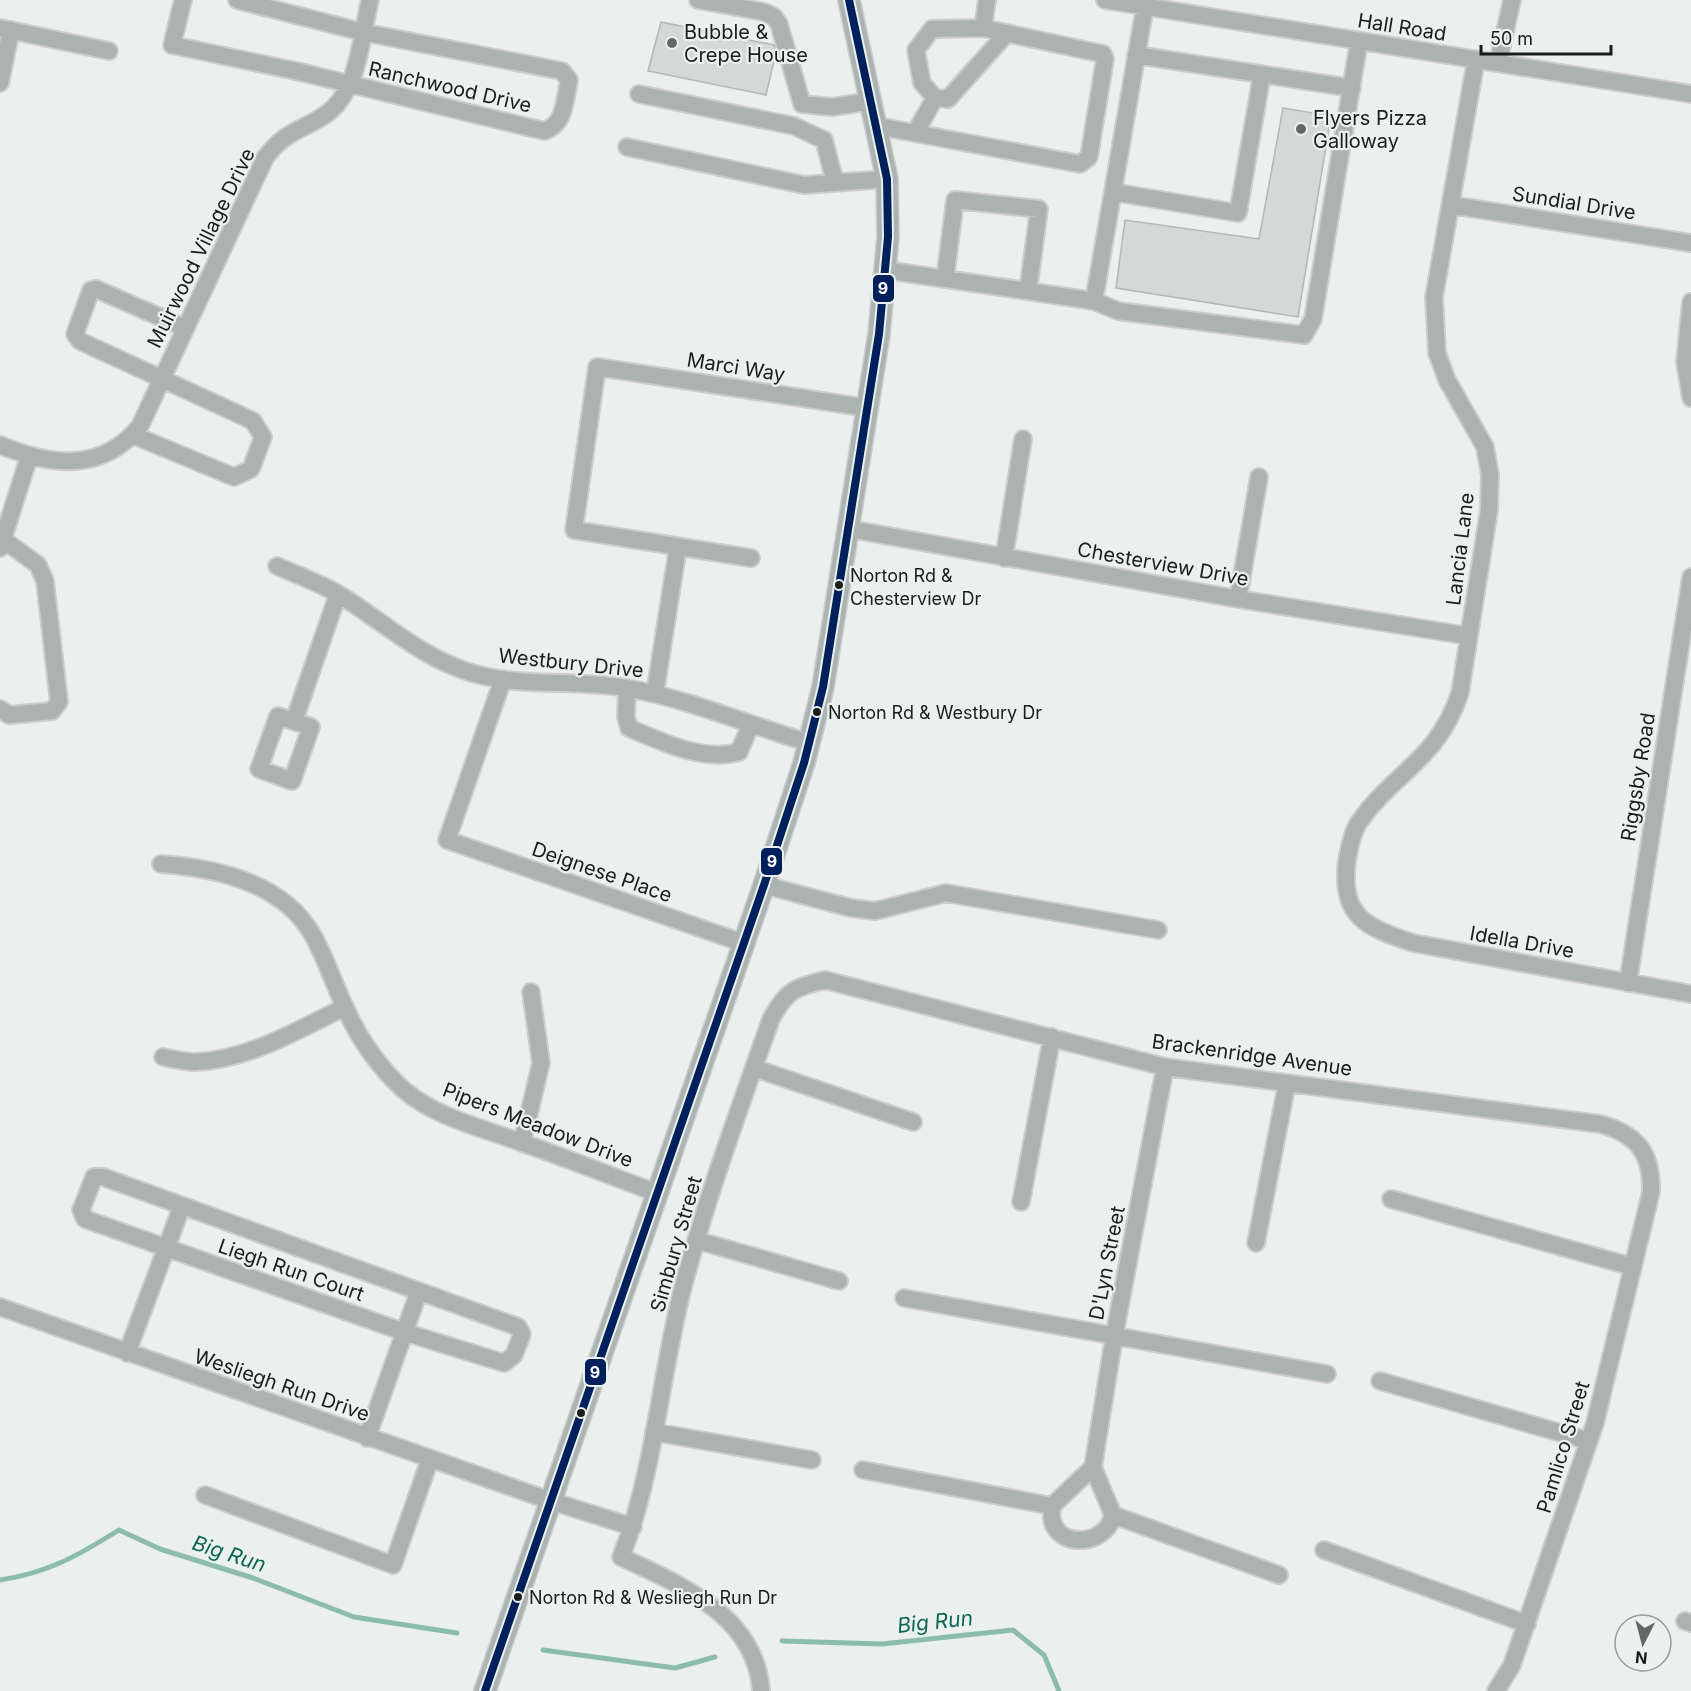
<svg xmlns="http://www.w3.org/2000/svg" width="1691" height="1691" font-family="Inter,sans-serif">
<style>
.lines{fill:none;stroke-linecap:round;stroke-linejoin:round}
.stream{stroke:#8cbcae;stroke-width:5}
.building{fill:#d4d8d6;stroke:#b3b7b5;stroke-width:1.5}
.minor-casing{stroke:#cacdcc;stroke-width:20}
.major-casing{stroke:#cacdcc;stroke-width:24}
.minor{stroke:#aab3b0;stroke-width:16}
.major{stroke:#abb4b2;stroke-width:21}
.bus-1-casing{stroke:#eaf1ee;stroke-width:12}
.bus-1{stroke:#00205b;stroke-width:8}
.poi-dot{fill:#636766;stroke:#eaf1ee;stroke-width:2}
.bus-dot{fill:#1a1d1c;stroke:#eaf1ee;stroke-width:2}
.labels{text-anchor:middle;stroke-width:4.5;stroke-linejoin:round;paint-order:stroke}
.bus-label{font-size:18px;fill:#1a1d1c;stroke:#eaf1ee;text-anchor:start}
.street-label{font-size:20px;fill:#1a1d1c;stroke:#eaf1ee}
.poi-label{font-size:20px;fill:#1a1d1c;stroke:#eaf1ee;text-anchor:start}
.water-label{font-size:21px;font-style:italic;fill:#0c6551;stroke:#eaf1ee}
.line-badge{stroke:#eaf1ee;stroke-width:2}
.badge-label{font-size:16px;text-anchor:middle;font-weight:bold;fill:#fff}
</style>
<rect width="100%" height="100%" fill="#ebf0ee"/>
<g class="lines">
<!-- stream -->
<path class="stream" d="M0 1580C48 1573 79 1555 119 1530L160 1549 253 1578 354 1617 457 1633
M782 1641 882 1644 1013 1630 1044 1655 1059 1691
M543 1650 675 1668 715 1657"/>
</g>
<!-- building -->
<path class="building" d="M661 22 774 45 776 52 766 95 648 71Z
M1283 108 1331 116 1298 317 1116 288 1125 220 1259 239Z"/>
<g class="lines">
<!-- minor casing -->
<g class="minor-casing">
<path id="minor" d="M183 0 172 45 296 71 544 131C565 125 565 99 569 80L562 71 362 32 237 0
M698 0 764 12 774 17 779 24 802 104 832 107 872 101
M1105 0 1691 94
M0 28 109 51
M983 28 987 0
M1136 55 1352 88
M1476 60 1434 297 1437 353 1447 380 1485 447 1490 475 1489 510 1460 693C1437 761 1395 771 1359 822 1352 833 1349 849 1347 861 1340 917 1366 927 1413 943L1691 994
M1498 63 1512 0
M0 83 11 30
M639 94 794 126 824 140 835 182
M935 98 948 99 1007 33
M877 126 1080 164 1089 157 1105 59 1103 54 983 28 932 29 916 50 922 83 935 98 915 133
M627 147 804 185 887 179
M1113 192 1238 213 1262 74
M1451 205 1691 243
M885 270 1094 301 1118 311 1304 335 1313 319 1359 41
M945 279 955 200 1039 209 1028 291
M1094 301 1145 6
M1691 302 1685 362 1691 398
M133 435 234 477 251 469 263 437 253 421 80 341 75 334 91 290 96 289 185 328
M0 445C50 466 102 473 140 426L265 158C285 131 299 132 325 115 359 92 361 37 370 0
M850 529 1238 599 1469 636
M0 548 29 457
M751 558 574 530 597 367 868 408
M1004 558 1023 439
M277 566C299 576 323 584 343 597 386 624 422 658 472 673 523 688 575 679 626 688 690 699 748 725 810 743
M1238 599 1259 477
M503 679 447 840 743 943
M627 688 626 717 629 728C662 742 703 762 739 752L751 724
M655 693 678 547
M0 709 9 715 52 711 59 702 45 581 38 565 4 540
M278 716 311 727 292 781 259 769Z
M294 721 338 594
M161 864C216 868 282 882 312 934 325 956 333 982 344 1005 357 1036 379 1068 404 1090 435 1117 482 1128 520 1142 566 1158 611 1176 657 1193
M764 885 851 908 875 911 946 893 1158 930
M1628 983 1691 577
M163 1057C173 1059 185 1062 195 1062 248 1060 298 1030 345 1007
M754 1068 913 1122
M522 1143 541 1063 531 992
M94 1177H103L518 1327 522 1334 514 1355 504 1363 404 1332 85 1219 81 1210Z
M1391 1199 1633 1267
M1021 1202 1052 1037
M696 1240 839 1281
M1256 1243 1287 1083
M904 1298 1327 1374
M0 1307 551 1501 633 1527
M127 1353 182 1206
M1380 1381 1589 1441
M654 1432 812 1460
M367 1438 419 1291
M1093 1467 1114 1337 1165 1067
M1093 1467 1113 1515 1279 1575
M863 1470 1052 1506 1093 1467
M205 1495 393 1565 430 1459
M1052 1506C1052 1510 1051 1516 1052 1520 1059 1549 1106 1546 1113 1515
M1324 1550 1527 1624
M1685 1621 1691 1623
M761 1691C756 1615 680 1585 621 1557 655 1471 660 1376 683 1287 707 1196 740 1107 771 1019 786 991 795 987 825 980L1165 1067 1600 1124C1637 1134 1652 1153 1651 1192L1595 1423 1512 1665 1496 1691"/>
</g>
<!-- major casing -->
<g class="major-casing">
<path id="major" d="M485 1691 764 885 804 763 823 687 879 334 888 237 887 179 849 0"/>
</g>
<!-- minor -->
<use href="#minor" class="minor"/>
<!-- major -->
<use href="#major" class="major"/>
<!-- bus-1 casing -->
<g class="bus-1-casing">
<path id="bus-1" d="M485 1691 764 885 804 763 823 687 879 334 888 237 887 179 849 0"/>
</g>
<!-- bus-1 -->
<use href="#bus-1" class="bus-1"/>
</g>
<!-- markers -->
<g class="poi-dot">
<circle cx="672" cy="43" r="6"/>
<circle cx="1301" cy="129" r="6"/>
</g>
<g class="bus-dot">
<circle cx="839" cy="585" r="5"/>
<circle cx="817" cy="712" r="5"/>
<circle cx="581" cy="1413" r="5"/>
<circle cx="518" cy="1597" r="5"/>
</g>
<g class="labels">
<!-- bus labels -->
<g class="bus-label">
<text x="850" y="582">Norton Rd &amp;<tspan x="850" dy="23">Chesterview Dr</tspan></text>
<text x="828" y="719">Norton Rd &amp; Westbury Dr</text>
<text x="529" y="1604">Norton Rd &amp; Wesliegh Run Dr</text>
</g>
<!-- street labels -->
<g class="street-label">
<text transform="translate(1402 27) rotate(9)" y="7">Hall Road</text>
<text transform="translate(450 87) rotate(13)" y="7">Ranchwood Drive</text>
<text transform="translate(1574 203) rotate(9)" y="7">Sundial Drive</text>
<text transform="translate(201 248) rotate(-64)" y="7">Muirwood Village Drive</text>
<text transform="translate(736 367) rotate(9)" y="7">Marci Way</text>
<text transform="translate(1460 549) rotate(-83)" y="7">Lancia Lane</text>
<text transform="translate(1163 564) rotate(10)" y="7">Chesterview Drive</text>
<text transform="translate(571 663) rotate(6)" y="7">Westbury Drive</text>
<text transform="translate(1638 777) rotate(-81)" y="7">Riggsby Road</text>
<text transform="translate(602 872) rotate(19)" y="7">Deignese Place</text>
<text transform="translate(1522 942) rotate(10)" y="7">Idella Drive</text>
<text transform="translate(1252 1055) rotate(8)" y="7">Brackenridge Avenue</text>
<text transform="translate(538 1125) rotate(21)" y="7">Pipers Meadow Drive</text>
<text transform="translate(676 1244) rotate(-74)" y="7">Simbury Street</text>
<text transform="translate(1107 1263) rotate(-79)" y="7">D'Lyn Street</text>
<text transform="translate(291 1270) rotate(19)" y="7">Liegh Run Court</text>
<text transform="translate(282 1385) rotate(19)" y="7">Wesliegh Run Drive</text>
<text transform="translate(1563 1447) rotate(-73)" y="7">Pamlico Street</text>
</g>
<!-- poi labels -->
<g class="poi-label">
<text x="684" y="39">Bubble &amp;<tspan x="684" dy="23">Crepe House</tspan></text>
<text x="1313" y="125">Flyers Pizza<tspan x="1313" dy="23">Galloway</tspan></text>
</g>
<!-- water labels -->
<g class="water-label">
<text transform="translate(229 1554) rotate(18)" y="7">Big Run</text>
<text transform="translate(935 1622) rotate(-6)" y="7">Big Run</text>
</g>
</g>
<g class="line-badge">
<rect x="872" y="274" width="23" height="29" rx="6" fill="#00205b"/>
<rect x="760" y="847" width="23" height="29" rx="6" fill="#00205b"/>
<rect x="584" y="1358" width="23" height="28" rx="6" fill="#00205b"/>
</g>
<g class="badge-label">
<text x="883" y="294">9</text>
<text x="772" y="867">9</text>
<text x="595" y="1378">9</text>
</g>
<!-- north arrow -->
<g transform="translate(1643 1643) rotate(186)"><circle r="28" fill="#eaf1ee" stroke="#979c9a" stroke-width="1.5"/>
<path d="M0-4.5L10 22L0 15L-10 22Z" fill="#636766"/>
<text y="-9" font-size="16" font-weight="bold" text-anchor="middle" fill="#1a1d1c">N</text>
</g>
<!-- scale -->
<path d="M1481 45v9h130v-9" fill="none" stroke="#1a1d1c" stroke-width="3"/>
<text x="1490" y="45" font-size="18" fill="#1a1d1c" stroke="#eaf1ee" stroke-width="4.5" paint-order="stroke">50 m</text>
</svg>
